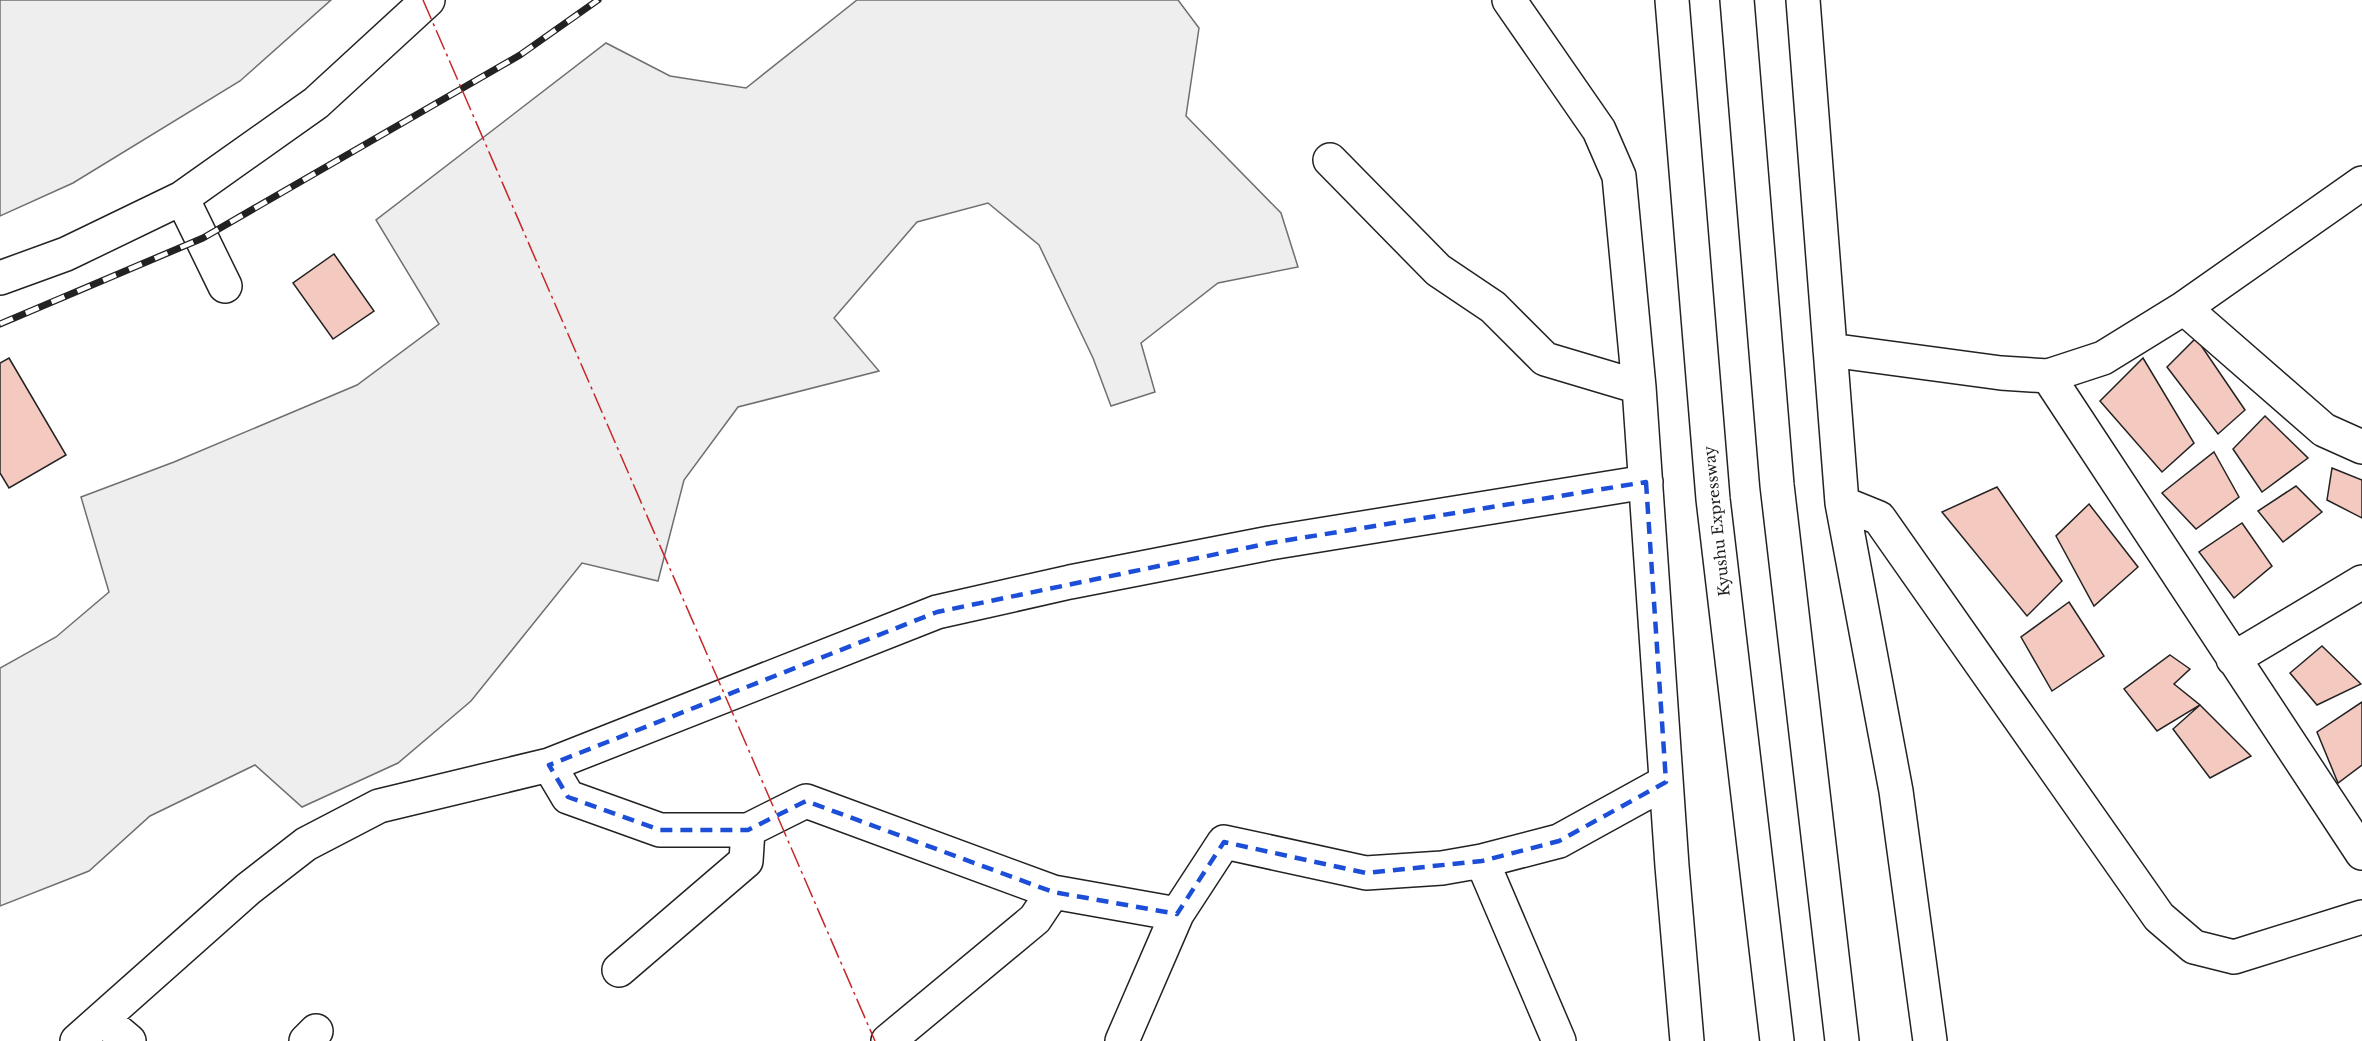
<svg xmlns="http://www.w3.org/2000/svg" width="2362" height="1041" font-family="'Libre Baskerville',serif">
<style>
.green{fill:#eee;stroke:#6f6f6f;stroke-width:1.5}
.building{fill:#f3c9c0;stroke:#222;stroke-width:1.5}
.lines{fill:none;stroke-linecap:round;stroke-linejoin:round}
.minor-casing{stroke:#222;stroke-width:36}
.highway-casing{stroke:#222;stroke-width:36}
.minor{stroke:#fff;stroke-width:33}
.highway{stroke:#fff;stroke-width:33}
.rail-casing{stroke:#222;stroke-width:7}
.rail{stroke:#fff;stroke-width:4.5;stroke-dasharray:14;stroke-linecap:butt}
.power{stroke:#c62828;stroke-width:1.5;stroke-dasharray:21 4.5 3 4.5;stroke-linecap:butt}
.marked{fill:none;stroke:#1d4ed8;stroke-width:4.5;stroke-dasharray:12 8;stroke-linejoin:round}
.labels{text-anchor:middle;stroke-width:4.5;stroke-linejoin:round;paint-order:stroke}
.street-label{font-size:15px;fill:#222;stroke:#fff}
</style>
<rect width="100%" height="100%" fill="#fff"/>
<!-- green -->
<path class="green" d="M0 0H331L240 81 73 183 0 216Z
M857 0H1178L1199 28 1186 116 1281 213 1298 267 1218 283 1141 343 1155 392 1111 406 1093 358 1039 245 988 203 917 222 834 318 879 371 738 407 684 480 658 581 582 563 471 701 398 763 302 807 255 765 150 816 89 871 0 906V668L56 637 109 592 81 497 174 462 357 385 439 324 376 220 606 43 670 76 746 88Z"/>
<!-- building -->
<path class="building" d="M334 254 374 311 333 339 293 283Z
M2196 338 2245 410 2218 434 2167 367Z
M9 358 66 455 9 488 0 473V363Z
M2143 358 2194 443 2162 472 2100 401Z
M2265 416 2308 458 2262 492 2233 449Z
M2214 452 2239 497 2196 529 2162 493Z
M2332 468 2362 480V518L2327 500Z
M2296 486 2322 512 2283 542 2258 511Z
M1997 487 2062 581 2027 616 1942 512Z
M2089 504 2138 567 2094 606 2056 536Z
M2242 523 2272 566 2234 598 2199 552Z
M2069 602 2104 656 2052 691 2021 637Z
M2322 646 2361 684 2317 705 2290 673Z
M2170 655 2190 669 2174 684 2200 705 2157 731 2124 689Z
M2362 702V765L2338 783 2317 732Z
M2200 705 2251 756 2210 778 2173 729Z"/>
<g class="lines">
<!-- minor casing -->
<g class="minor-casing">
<path id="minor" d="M1509 0 1599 130 1619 176 1639 387 1672 866 1687 1041
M1803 0 1842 503 1896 791 1930 1041
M1330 160 1438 270 1493 307 1545 359 1639 387
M182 198 225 286
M0 278 66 254 182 198 316 103 428 0
M2184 308 2324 430 2362 447
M1830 350 2001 373 2048 376 2103 358 2184 308 2362 183
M2048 376 2362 853
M1842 503 1879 518 2159 917 2194 947 2234 957 2362 917
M2233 659 2362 582
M549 765 568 797 660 830H748L806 801 1053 892 1177 914
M619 970 746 861 748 830
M103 1019 129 1041
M77 1041 248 889 306 844 379 806 549 765 937 612 1070 582 1270 543 1646 482
M306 1041 316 1031
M888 1041 1035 919 1053 892
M1122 1041 1177 914 1224 842 1366 873 1442 868 1482 861
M1559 1041 1482 861 1559 841 1666 782"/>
</g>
<!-- highway casing -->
<g class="highway-casing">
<path id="highway" d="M1672 0 1713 499 1777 1041
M1737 0 1777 485 1842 1041"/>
</g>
<!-- minor -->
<use href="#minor" class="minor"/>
<!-- highway -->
<use href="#highway" class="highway"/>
<!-- rail casing -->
<g class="rail-casing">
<path id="rail" d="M0 324 203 238 520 55 598 0"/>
</g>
<!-- rail -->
<use href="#rail" class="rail"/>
<!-- power -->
<path class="power" d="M423 0 875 1041"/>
</g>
<!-- marked area -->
<path class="marked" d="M1646 482 1666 782 1559 841 1482 861 1366 873 1224 842 1177 914 1053 892 806 801 748 830H660L568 797 549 765 937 612 1270 543Z"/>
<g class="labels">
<!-- street labels -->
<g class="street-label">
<text transform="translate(1717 521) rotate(-96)" y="5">Kyushu Expressway</text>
</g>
</g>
</svg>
